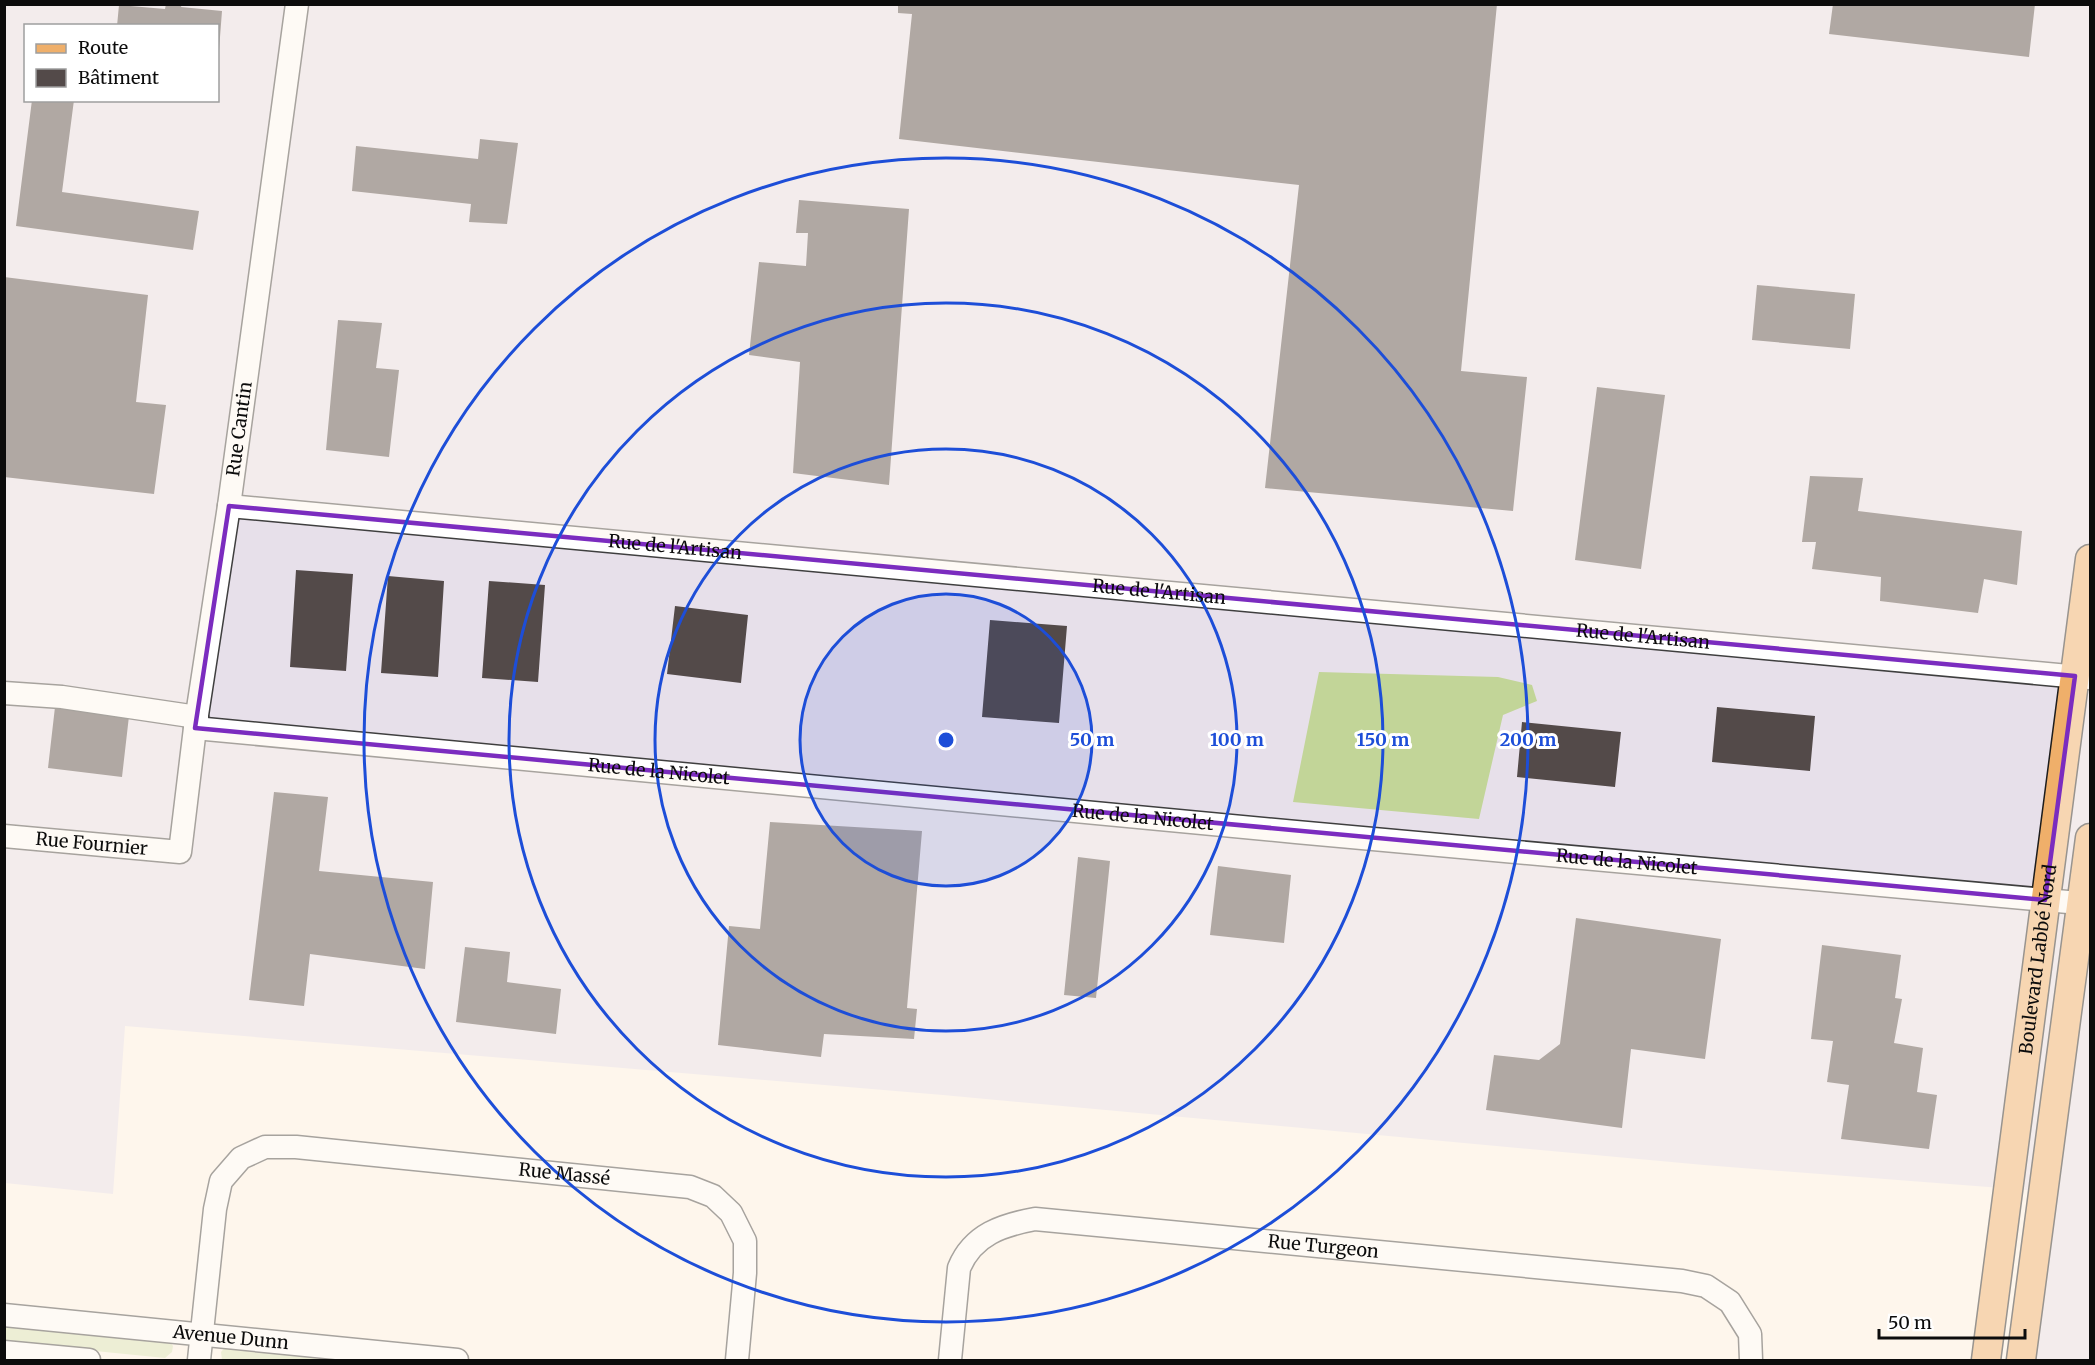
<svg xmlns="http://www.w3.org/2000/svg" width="2095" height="1365" font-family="Merriweather,serif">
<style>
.industrial{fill:#e7e0ea;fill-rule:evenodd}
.green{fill:#dae5b8}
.forest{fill:#c2d598}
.building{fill:#534a49}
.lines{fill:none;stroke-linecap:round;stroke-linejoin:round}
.minor-casing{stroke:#3f3f3f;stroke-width:25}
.major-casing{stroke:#1d1d1d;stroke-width:31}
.minor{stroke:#fff;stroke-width:22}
.major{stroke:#efaf6a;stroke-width:28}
.marked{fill:none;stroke:#7b2cbf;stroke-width:4.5;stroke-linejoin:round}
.ring{fill:none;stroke:#1d4ed8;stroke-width:3}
.labels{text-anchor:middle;stroke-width:6;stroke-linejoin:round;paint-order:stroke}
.street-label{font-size:18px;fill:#0c0c0c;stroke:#fff}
.centre{fill:#1d4ed8;stroke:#fff;stroke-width:3}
.ring-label{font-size:18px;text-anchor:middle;font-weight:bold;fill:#1d4ed8;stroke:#fff;stroke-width:6;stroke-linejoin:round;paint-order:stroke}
</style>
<rect width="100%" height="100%" fill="#fef6ec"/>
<!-- industrial -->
<path class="industrial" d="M5 5H2090V1360H2031L2052 1192 1704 1165 943 1095 125 1026 113 1194 5 1183ZM26 26H218V100H26Z"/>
<!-- green -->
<path class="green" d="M4 1323 170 1342 173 1346 172 1352 165 1358 5 1342Z
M227 1345 380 1360H222L221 1352Z"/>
<!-- forest -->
<path class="forest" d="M1319 672 1498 677 1532 685 1537 701 1503 715 1479 819 1293 802Z"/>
<!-- building -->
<path class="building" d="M166 4H182L181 7 222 11 219 50H218V26H117L119 5 165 9Z
M898 4H1497L1461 371 1527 377 1513 511 1265 488 1299 185 899 139 912 14 898 13Z
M1833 4H2035L2029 57 1829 34Z
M32 100H74L62 192 199 211 193 250 16 226Z
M480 139 518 143 507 224 469 222 471 204 352 191 356 146 478 159Z
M799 200 909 209 889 485 793 473 800 362 749 355 759 262 806 266 808 233H796Z
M4 277 148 295 136 402 166 405 154 494 4 477Z
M1757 285 1855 294 1850 349 1752 340Z
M338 320 382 323 376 368 399 370 389 457 326 450Z
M1597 387 1665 395 1641 569 1575 560Z
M1810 476 1863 478 1858 511 2022 531 2017 585 1984 579 1978 613 1880 601 1881 577 1812 569 1816 542H1802Z
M296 570 353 574 346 671 290 667Z
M388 576 444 581 438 677 381 673Z
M489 581 545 585 538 682 482 678Z
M675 606 748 615 741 683 667 674Z
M990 620 1067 626 1059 723 982 717Z
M55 707 129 716 122 777 48 768Z
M1717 707 1815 716 1810 771 1712 762Z
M1522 722 1621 732 1615 787 1517 777Z
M274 792 328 797 319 871 433 882 425 969 310 954 304 1006 249 1000Z
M770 822 922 831 907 1008 917 1009 914 1039 824 1034 821 1057 718 1045 729 926 760 929Z
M1078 857 1110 861 1096 998 1064 995Z
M1218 866 1291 875 1284 943 1210 935Z
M1576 918 1721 939 1705 1059 1631 1049 1622 1128 1486 1110 1494 1055 1539 1060 1560 1044Z
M1822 945 1901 955 1895 998 1902 999 1894 1043 1923 1048 1917 1092 1937 1095 1929 1149 1841 1139 1849 1085 1827 1082 1833 1041 1811 1039Z
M465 947 510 952 507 982 561 989 556 1034 456 1022Z"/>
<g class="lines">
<!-- minor casing -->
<g class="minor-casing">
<g id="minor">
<path id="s1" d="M229 506 2090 678"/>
<path d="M4 693 62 697 197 717"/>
<path id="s2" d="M195 728 1296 832 2090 904"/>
<path id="s3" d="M4 836 180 852 195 728 229 506 297 4"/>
<path id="s4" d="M4 1315 457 1360"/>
<path d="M4 1352 89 1360"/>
<path id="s5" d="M199 1360 215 1209 221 1181 241 1158 265 1147H296L690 1187 713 1196 731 1213 745 1241V1273L737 1360"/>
<path id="s6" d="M950 1360 959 1268C973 1234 1003 1225 1035 1219L1682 1281 1706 1286 1730 1302 1750 1334 1751 1360"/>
</g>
</g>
<!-- major casing -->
<g class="major-casing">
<g id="major">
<path id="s7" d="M1986 1360 2090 559"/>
<path d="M2021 1360 2090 838"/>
</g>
</g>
<!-- minor -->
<use href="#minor" class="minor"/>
<!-- major -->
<use href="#major" class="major"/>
</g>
<!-- marked area -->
<path d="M0 0H2095V1365H0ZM229 506 2075 676 2045 900 195 728Z" fill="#fef6ec" fill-opacity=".55" fill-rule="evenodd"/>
<path class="marked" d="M229 506 2075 676 2045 900 195 728Z"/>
<!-- distance rings -->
<circle cx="946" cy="740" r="146" fill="#1d4ed8" fill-opacity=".12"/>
<g class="ring">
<circle cx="946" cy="740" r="146"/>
<circle cx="946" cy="740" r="291"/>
<circle cx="946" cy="740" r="437"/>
<circle cx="946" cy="740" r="582"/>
</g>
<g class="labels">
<!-- street labels -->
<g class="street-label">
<text dy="6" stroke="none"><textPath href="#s3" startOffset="604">Rue Cantin</textPath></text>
<text dy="6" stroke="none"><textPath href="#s1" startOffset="448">Rue de l'Artisan</textPath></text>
<text dy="6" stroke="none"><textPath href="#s1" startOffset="934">Rue de l'Artisan</textPath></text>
<text dy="6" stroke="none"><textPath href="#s1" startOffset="1420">Rue de l'Artisan</textPath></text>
<text dy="6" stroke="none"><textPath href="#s2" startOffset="466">Rue de la Nicolet</textPath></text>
<text dy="6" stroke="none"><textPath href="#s2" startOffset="952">Rue de la Nicolet</textPath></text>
<text dy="6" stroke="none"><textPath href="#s3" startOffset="88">Rue Fournier</textPath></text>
<text dy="6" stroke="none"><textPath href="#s2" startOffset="1438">Rue de la Nicolet</textPath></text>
<text dy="6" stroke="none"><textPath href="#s7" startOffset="404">Boulevard Labbé Nord</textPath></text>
<text dy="6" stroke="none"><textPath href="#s5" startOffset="538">Rue Massé</textPath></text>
<text dy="6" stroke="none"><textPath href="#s6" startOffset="477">Rue Turgeon</textPath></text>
<text dy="6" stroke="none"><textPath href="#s4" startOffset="228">Avenue Dunn</textPath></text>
</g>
</g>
<circle cx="946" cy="740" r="9" class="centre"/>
<g class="ring-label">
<text x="1092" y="746">50 m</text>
<text x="1237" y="746">100 m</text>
<text x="1383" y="746">150 m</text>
<text x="1528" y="746">200 m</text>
</g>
<!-- border -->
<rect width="2095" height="1365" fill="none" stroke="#0c0c0c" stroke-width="12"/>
<!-- legend -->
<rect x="24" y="24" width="195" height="78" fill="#ffffff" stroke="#9e9e9e" stroke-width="1.5"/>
<rect x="36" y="44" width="30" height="9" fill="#efaf6a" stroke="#9e9e9e" stroke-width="1.5"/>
<text x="78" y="54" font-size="18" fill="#0c0c0c">Route</text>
<rect x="36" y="69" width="30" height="18" fill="#534a49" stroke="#9e9e9e" stroke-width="1.5"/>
<text x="78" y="84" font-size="18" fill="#0c0c0c">Bâtiment</text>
<!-- scale -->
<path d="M1879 1329v9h146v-9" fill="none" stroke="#0c0c0c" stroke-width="3"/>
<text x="1888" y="1329" font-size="18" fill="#0c0c0c" stroke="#ffffff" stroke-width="4.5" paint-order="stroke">50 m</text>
</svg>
